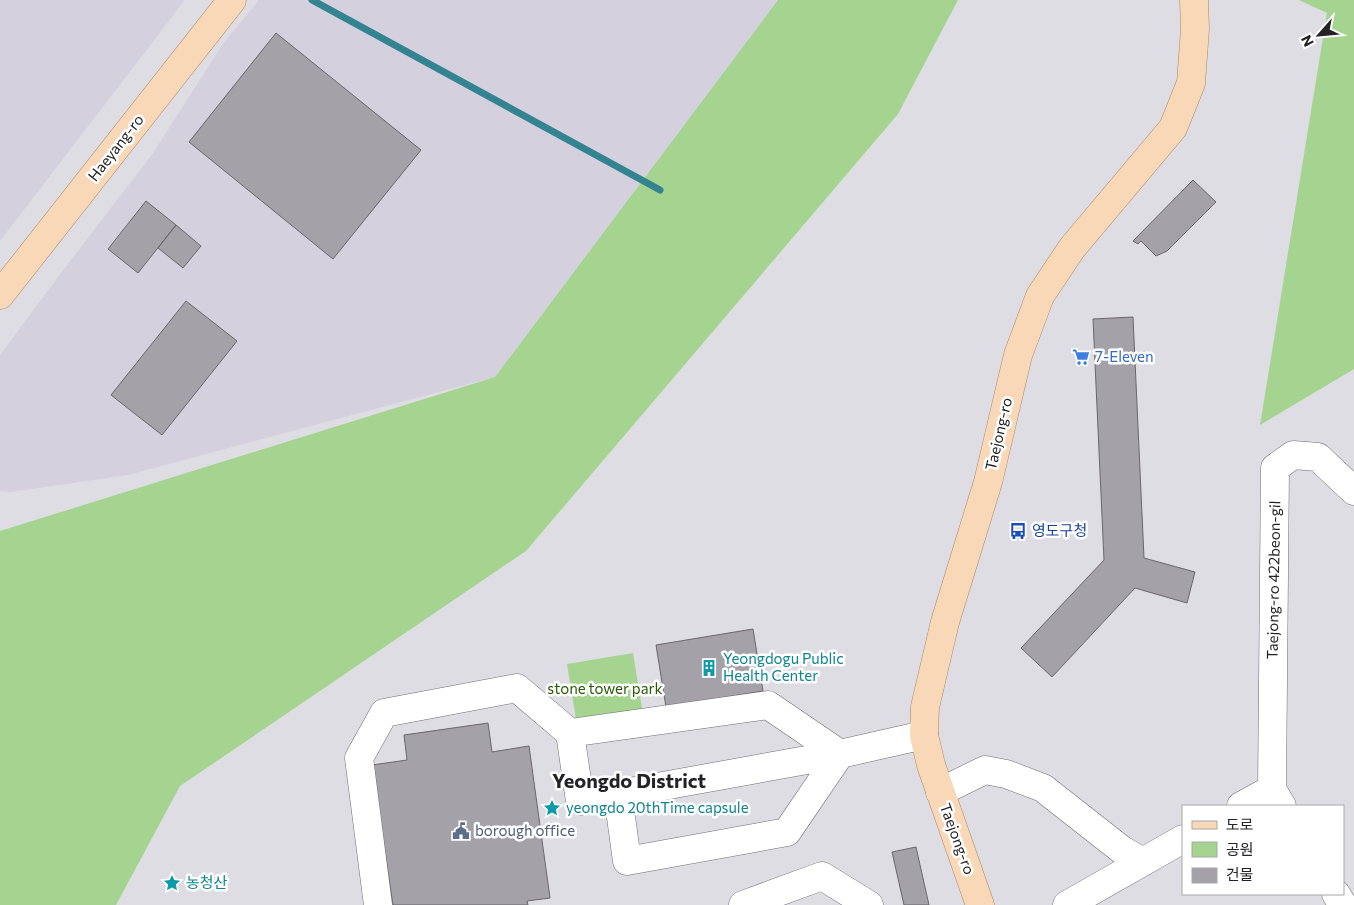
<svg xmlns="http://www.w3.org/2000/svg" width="1354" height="905" font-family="Commissioner,'Noto Sans KR',sans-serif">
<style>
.built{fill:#d5d0de}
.green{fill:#a4d490}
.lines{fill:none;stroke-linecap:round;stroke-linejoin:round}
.stream{stroke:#348391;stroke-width:7}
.building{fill:#a4a1a8;stroke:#69676d}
.minor-casing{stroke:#6f6d73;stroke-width:29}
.major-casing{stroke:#ab8765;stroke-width:29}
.minor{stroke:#fff;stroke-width:28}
.major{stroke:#f8d8b7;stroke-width:28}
.labels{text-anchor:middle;stroke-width:5;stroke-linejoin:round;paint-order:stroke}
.street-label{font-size:15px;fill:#232225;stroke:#fff}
.shop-label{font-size:15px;fill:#366cbe;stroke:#fff;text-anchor:start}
.transit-label{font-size:15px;fill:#164399;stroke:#fff;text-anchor:start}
.culture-label{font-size:15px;fill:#0d838f;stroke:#fff;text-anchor:start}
.park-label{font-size:15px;fill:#265a00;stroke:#fff}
.service-label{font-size:15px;fill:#4e5e75;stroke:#fff;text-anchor:start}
.district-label{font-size:20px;font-weight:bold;fill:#232225;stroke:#fff}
</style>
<rect width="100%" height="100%" fill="#dfdde4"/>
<!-- built -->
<path class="built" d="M0 0H185L0 241Z
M259 0H778L495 377 128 475 11 492 0 491V355L61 273 153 153 222 45Z"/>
<!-- green -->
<path class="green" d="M778 0H958L898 114 526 551 180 786 116 905H0V531L495 377Z
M1299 0H1354V369L1260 425 1327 13Z
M633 653 643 714 577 725 567 664Z"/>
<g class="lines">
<!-- stream -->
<path class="stream" d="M312 0 660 190"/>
</g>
<!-- building -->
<path class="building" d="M276 33 421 150 333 259 189 142Z
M1193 180 1216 202 1167 251 1156 256 1141 241 1138 244 1133 241Z
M146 201 176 225 138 273 108 249Z
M176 225 201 246 183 268 158 248Z
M186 301 237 341 162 435 111 395Z
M1133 317 1144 558 1195 572 1187 603 1135 588 1052 677 1021 648 1104 560 1093 319Z
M753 629 763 691 666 707 656 645Z
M488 723 492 752 529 746 550 898 527 901 528 905H393L372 765 407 760 404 735Z
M916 847 929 905H904L892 852Z"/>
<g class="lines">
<!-- minor casing -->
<g class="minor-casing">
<path id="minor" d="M570 733 580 801 840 754 924 735
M940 792 985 770 1006 774 1043 788 1122 850 1143 862
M1241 806 1272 789
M1282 806 1272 789 1275 468 1293 455 1318 457 1354 491
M1336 894 1343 905
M378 905 359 758 384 713 517 688 570 733 768 705 840 754 787 832 627 861 618 795
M743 905 822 876 869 905
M1067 905 1183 839"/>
</g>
<!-- major casing -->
<g class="major-casing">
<path id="major" d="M0 295 232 0
M980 905 931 765 924 735 925 707 945 622 988 482 1018 355 1040 296 1072 248 1173 128 1191 83 1195 29 1194 0"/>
</g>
<!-- minor -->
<use href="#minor" class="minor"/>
<!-- major -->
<use href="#major" class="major"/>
</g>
<!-- icons -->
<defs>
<g id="supermarket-bare" transform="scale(1.35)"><path d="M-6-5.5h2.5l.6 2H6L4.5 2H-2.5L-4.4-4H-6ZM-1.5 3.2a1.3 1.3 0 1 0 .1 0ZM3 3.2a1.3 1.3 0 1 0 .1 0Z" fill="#3f7fe0" stroke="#fff" stroke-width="2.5" paint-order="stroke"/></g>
<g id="bus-bare" transform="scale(1.35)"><path d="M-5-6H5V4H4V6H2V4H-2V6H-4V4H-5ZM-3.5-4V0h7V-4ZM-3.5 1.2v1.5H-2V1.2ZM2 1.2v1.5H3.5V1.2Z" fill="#1a4fb4" stroke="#fff" stroke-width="2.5" paint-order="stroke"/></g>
<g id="building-bare" transform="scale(1.35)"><path d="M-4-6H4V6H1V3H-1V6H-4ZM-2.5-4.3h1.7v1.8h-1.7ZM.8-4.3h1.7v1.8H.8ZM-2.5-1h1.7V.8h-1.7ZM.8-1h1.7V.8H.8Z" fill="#0f9aa8" stroke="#fff" stroke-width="2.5" paint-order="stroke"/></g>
<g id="sight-bare" transform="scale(1.35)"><path d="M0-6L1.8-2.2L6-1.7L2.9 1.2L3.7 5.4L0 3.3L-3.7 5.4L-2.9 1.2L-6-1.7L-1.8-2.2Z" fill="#0f9aa8" stroke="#fff" stroke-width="2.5" paint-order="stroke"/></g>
<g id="civic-bare" transform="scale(1.35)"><path d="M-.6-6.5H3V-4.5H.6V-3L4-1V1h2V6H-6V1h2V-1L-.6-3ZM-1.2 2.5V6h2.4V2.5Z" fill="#5c6f8a" stroke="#fff" stroke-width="2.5" paint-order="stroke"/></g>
</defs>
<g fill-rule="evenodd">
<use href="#supermarket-bare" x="1081" y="357"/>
<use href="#bus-bare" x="1018" y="531"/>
<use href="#building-bare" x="709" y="668"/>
<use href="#sight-bare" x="552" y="808"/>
<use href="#civic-bare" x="461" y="831"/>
<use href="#sight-bare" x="172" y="883"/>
</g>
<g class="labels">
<!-- street labels -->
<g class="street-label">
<text transform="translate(116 148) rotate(-52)" y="5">Haeyang-ro</text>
<text transform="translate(999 434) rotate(-77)" y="5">Taejong-ro</text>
<text transform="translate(1274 580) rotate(-89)" y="5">Taejong-ro 422beon-gil</text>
<text transform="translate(957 839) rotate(70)" y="5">Taejong-ro</text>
</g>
<!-- shop labels -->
<g class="shop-label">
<text x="1095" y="362">7-Eleven</text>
</g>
<!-- transit labels -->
<g class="transit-label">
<text x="1032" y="536">영도구청</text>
</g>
<!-- culture labels -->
<g class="culture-label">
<text x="723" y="664">Yeongdogu Public<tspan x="723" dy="17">Health Center</tspan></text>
<text x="566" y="813">yeongdo 20thTime capsule</text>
<text x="186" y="888">농청산</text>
</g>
<!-- park labels -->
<g class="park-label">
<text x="605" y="694">stone tower park</text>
</g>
<!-- service labels -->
<g class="service-label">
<text x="475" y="836">borough office</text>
</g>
<!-- district labels -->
<g class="district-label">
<text x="629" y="788">Yeongdo District</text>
</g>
</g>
<!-- legend -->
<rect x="1182" y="805" width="162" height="90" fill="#ffffff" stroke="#a7a7a8"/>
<rect x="1192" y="821" width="25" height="8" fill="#f8d8b7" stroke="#a7a7a8"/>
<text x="1226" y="830" font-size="15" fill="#232225">도로</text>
<rect x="1192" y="842" width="25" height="15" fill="#a4d490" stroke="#a7a7a8"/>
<text x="1226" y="855" font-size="15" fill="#232225">공원</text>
<rect x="1192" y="868" width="25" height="15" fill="#a4a1a8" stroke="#a7a7a8"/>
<text x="1226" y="880" font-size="15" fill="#232225">건물</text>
<!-- north arrow -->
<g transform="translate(1319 35) rotate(243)" stroke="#ffffff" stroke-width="4" paint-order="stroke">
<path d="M0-4L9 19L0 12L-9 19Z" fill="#232225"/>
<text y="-8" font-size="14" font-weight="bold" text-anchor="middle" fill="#232225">N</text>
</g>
</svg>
